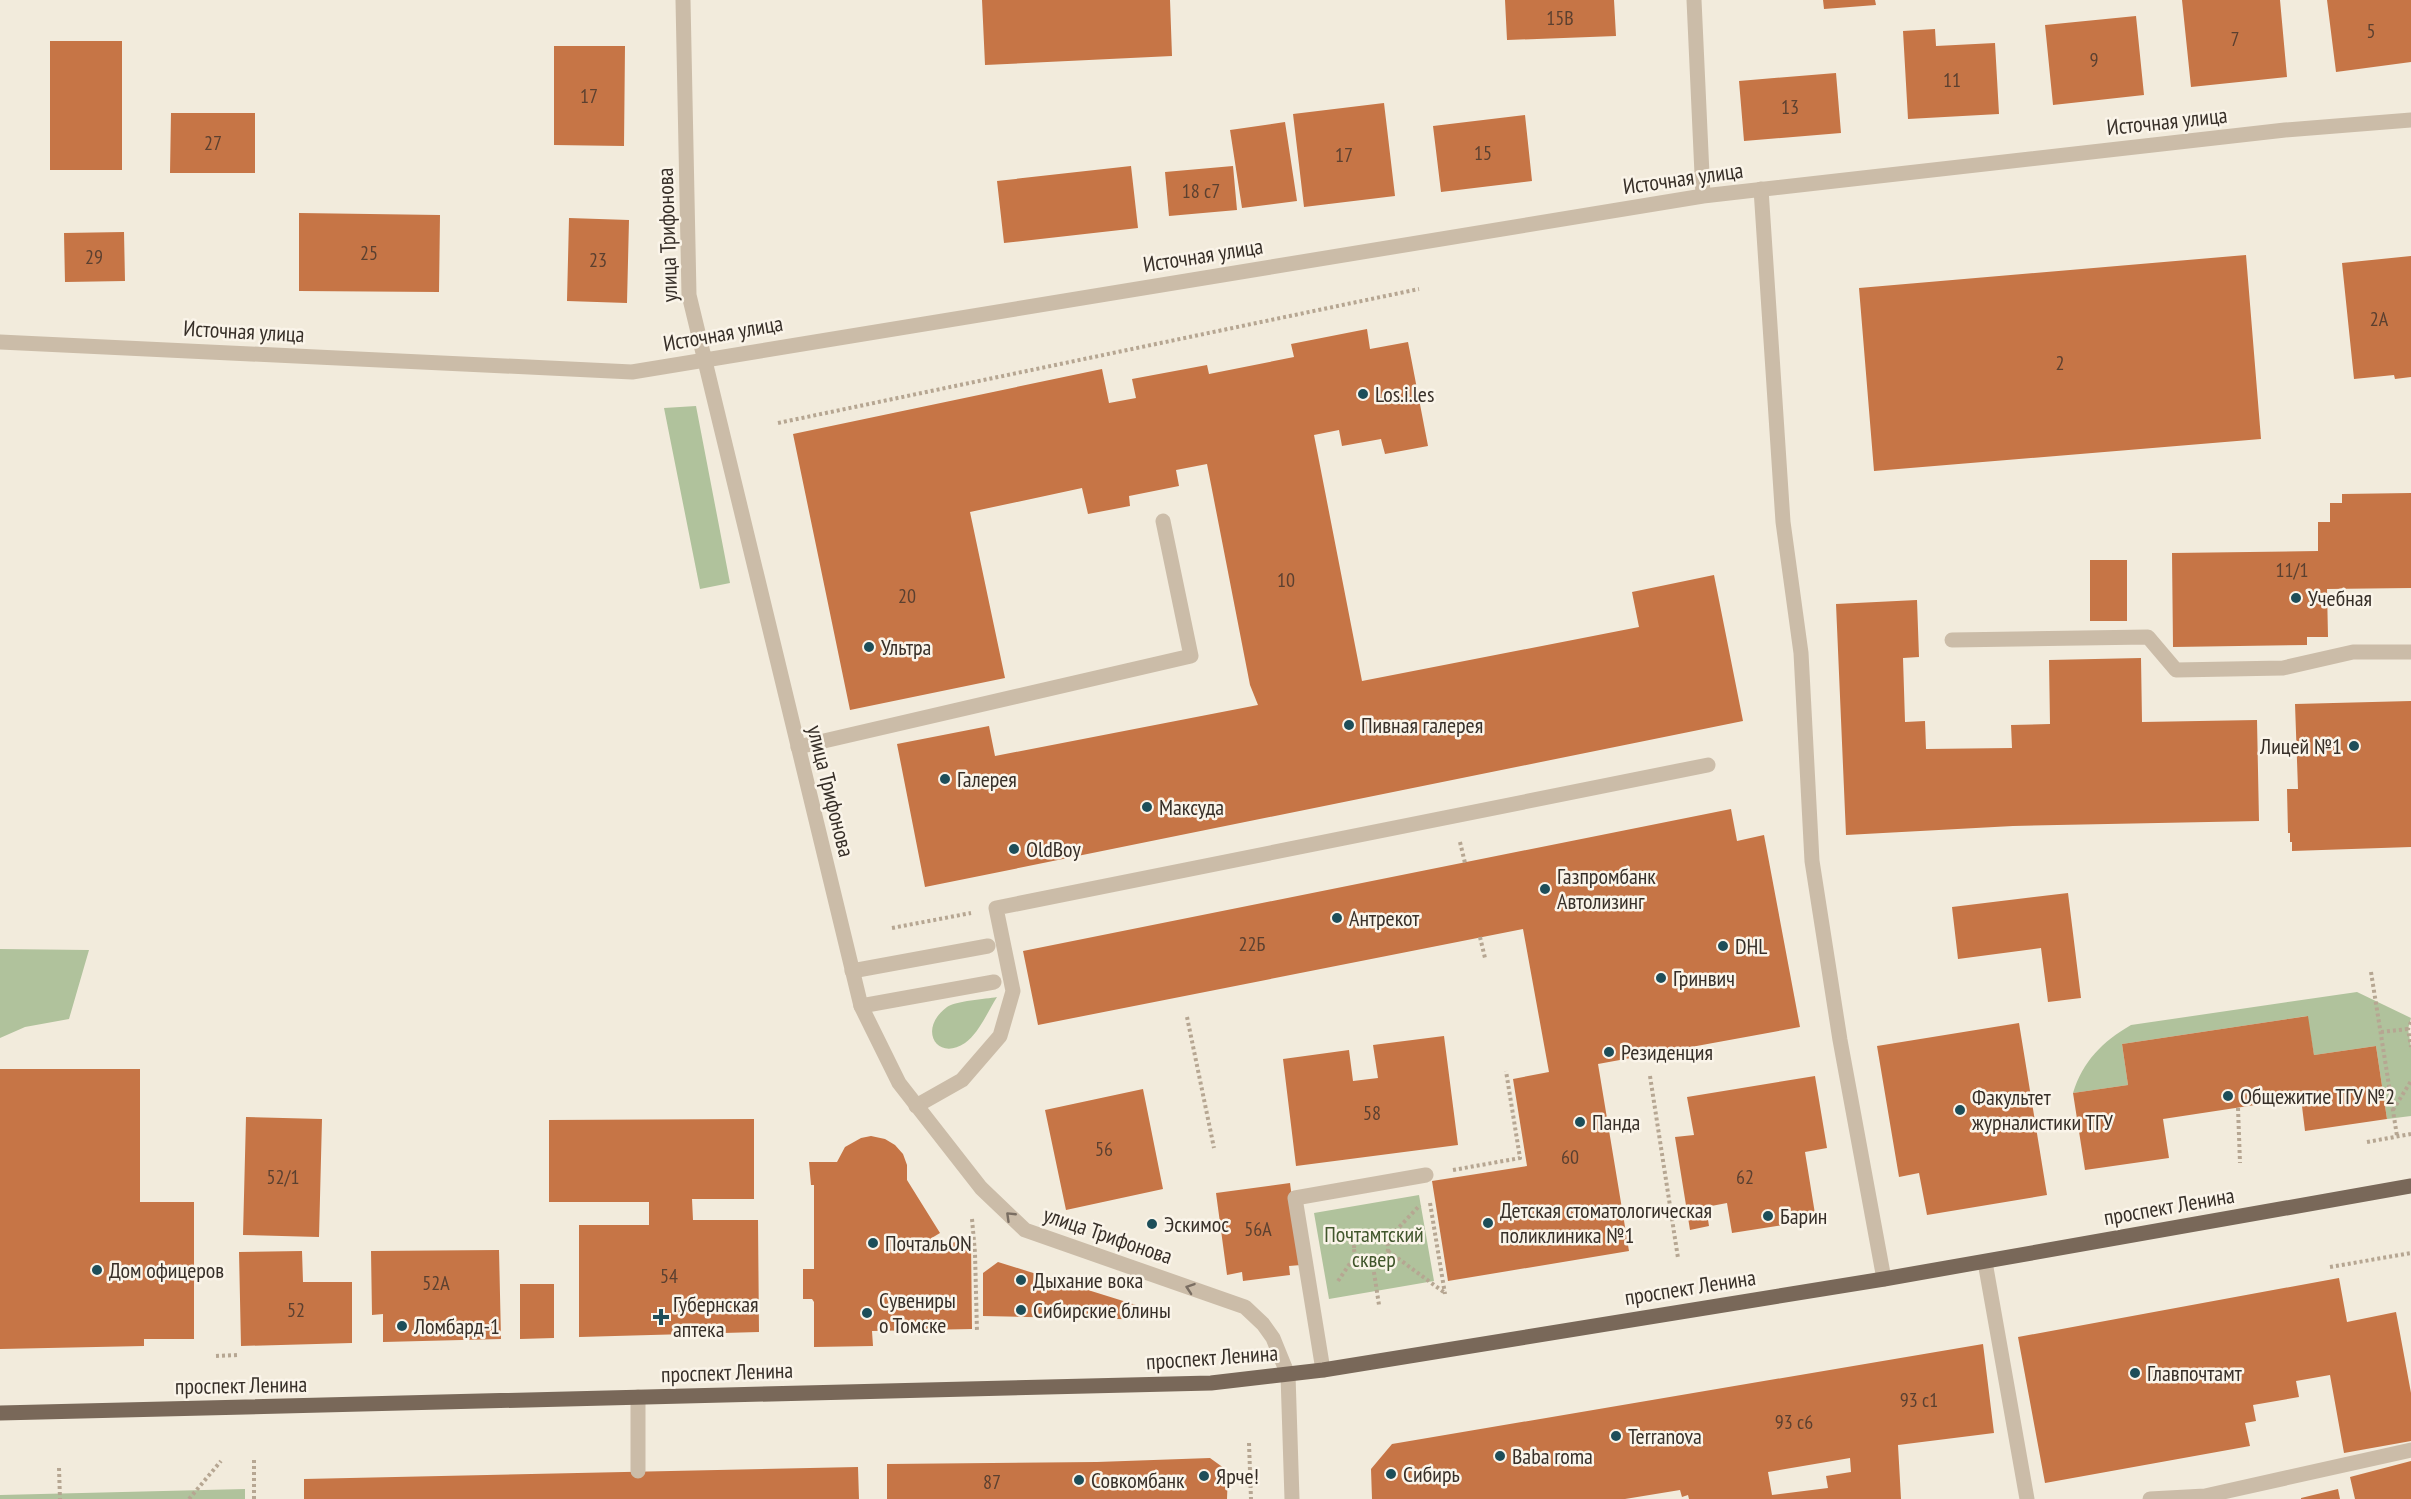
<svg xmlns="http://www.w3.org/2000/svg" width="2411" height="1499" font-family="'PT Sans Narrow',sans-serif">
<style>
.green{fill:#b0c29c}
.building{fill:#c67546;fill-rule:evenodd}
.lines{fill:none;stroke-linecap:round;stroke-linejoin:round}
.path{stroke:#b6a692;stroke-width:4;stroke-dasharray:3 3;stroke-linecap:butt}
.lane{stroke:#cbbca8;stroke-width:15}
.street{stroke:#cbbca8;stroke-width:15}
.primary{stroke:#796859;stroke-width:15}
.oneway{stroke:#7a6e62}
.poi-dot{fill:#1d4e59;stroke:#faf4e9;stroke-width:2}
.labels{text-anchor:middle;stroke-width:5;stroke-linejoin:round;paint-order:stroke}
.number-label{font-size:20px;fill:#5b4030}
.street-label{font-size:22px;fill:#372f28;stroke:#faf4e9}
.poi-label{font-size:22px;fill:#372f28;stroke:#faf4e9;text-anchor:start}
.park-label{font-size:22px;fill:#41562c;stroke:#faf4e9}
</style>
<rect width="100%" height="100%" fill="#f2ebdc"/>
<!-- green -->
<path class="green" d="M696 406 730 583 700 589 664 408Z
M0 949 89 950 69 1019 25 1027 0 1038Z
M2357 992 2411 1018 2408 1029 2411 1047V1116L2387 1119 2376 1046 2314 1055 2307 1016 2122 1044 2128 1085 2073 1093C2083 1061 2102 1042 2131 1025Z
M997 997C988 1011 979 1033 965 1043 937 1062 917 1029 947 1007 955 1001 986 999 997 997Z
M1419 1195 1434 1281 1329 1299 1314 1213Z
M245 1489V1499H0V1495Z"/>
<!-- building -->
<path class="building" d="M982 0H1170L1172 56 985 65Z
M1505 0H1614L1616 36 1507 40Z
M1823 0H1875L1876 5 1824 9Z
M2182 0H2280L2287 77 2191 87Z
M2327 0H2411V62L2336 72Z
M2136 16 2144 95 2053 105 2045 25Z
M1935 29 1936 46 1995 43 1999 114 1908 119 1903 31Z
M50 41H122V170H50Z
M554 46H625L624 146 554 145Z
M1836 73 1841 133 1744 141 1739 81Z
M1384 103 1395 196 1304 207 1293 114Z
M171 113H255V173H170Z
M1525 115 1532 181 1441 192 1433 126Z
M1285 122 1297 201 1242 208 1230 130Z
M1131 166 1138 228 1004 243 997 181Z
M1233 166 1237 210 1169 216 1165 172Z
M299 213 440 215 439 292 299 291Z
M569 218 629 220 627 303 567 301Z
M124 232 125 281 65 282 64 233Z
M2246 255 2261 439 1874 471 1859 288Z
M2411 256V377L2395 379 2394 375 2354 379 2342 263Z
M1367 329 1370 349 1408 342 1428 446 1385 454 1381 439 1342 446 1339 430 1314 435 1362 681 1639 627 1632 592 1714 575 1743 721 925 887 897 744 989 726 995 756 1258 705 1250 685 1207 464 1176 470 1179 486 1129 496 1130 506 1088 514 1082 488 970 512 1005 678 850 710 793 434 1102 369 1109 403 1136 398 1132 379 1207 365 1209 374 1294 357 1291 344Z
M2411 493V588L2327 589 2328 637H2307V645L2173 647 2172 553 2318 551V522H2330V503H2342V494Z
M2090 560H2127V621H2090Z
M1917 600 1919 657 1903 658 1905 722 1925 721 1926 749 2012 748 2011 725 2050 724 2049 660 2141 658 2142 722 2257 720 2259 821 2013 826 1846 835 1836 604Z
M2411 701V847L2292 851V842H2290V833H2288L2287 789H2298L2295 704Z
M1731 809 1737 841 1764 835 1800 1027 1598 1064 1629 1251 1448 1281 1432 1181 1527 1166 1513 1079 1549 1072 1523 929 1038 1025 1023 951Z
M2068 893 2081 998 2048 1002 2041 948 1958 959 1952 907Z
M2308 1016 2314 1055 2376 1046 2387 1119 2305 1131 2301 1098 2163 1119 2169 1158 2085 1170 2073 1093 2128 1085 2122 1044Z
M2019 1023 2047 1195 1927 1215 1919 1173 1899 1177 1877 1046Z
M1444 1036 1458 1145 1296 1166 1283 1059 1349 1050 1353 1081 1378 1078 1373 1045Z
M0 1069H140V1202H194V1339H144V1346L0 1349Z
M1815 1076 1827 1148 1805 1152 1816 1220 1732 1233 1727 1203 1706 1207 1709 1226 1690 1230 1675 1137 1694 1135 1687 1097Z
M1143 1089 1163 1189 1066 1210 1045 1110Z
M246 1117 322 1119 319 1237 243 1235Z
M754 1119V1199H692L693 1220H758L759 1332 579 1337V1225H649V1202H549V1120Z
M871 1136 885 1139 895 1145 903 1154 907 1165V1180L940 1233 930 1239 933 1244 971 1241 972 1329 872 1331 873 1346 814 1347V1302L812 1299H803V1269H814V1185H811L809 1162H837L845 1147 861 1138Z
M1290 1183 1301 1265 1289 1266 1290 1275 1243 1281 1242 1272 1227 1275 1216 1193Z
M499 1250 501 1339 383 1342V1314L372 1315 371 1251Z
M302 1251 303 1282H352V1343L241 1346 239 1252Z
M998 1262 1165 1314 1164 1320 983 1316V1273Z
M2339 1278 2347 1322 2396 1312 2411 1393V1441L2344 1453 2330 1375 2296 1381 2299 1397 2253 1405 2256 1421 2245 1423 2250 1446 2045 1483 2018 1337Z
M520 1284H554V1338L520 1339Z
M1983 1344 1994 1433 1898 1445 1901 1499H1689L1688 1495 1682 1497 1680 1490 1625 1499H1372L1371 1469 1392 1444ZM1850 1458 1851 1472 1826 1476 1828 1488 1772 1495 1768 1472Z
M1210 1458 1228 1471 1227 1499H887V1464L1097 1462Z
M2411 1461V1499H2355L2350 1477Z
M858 1467 859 1499H304V1479Z
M2338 1489 2340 1499H2301V1498Z"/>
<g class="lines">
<!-- path -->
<path class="path" d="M778 423 1419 289
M1460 842 1465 863
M892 928 971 913
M1480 937 1485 958
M2371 972 2397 1136
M1187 1017 1214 1148
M2411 1022 2408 1029 2411 1047
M2381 1032 2408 1029
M1650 1076 1678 1258
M2238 1108 2240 1163
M2393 1110 2411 1081
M2367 1142 2411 1134
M1453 1170 1520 1158 1506 1071
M1430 1203 1445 1294
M972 1219 975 1253 977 1332
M1328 1230 1354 1244
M1354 1248a17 17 0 1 1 34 0a17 17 0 1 1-34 0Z
M1387 1240 1420 1205
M1388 1251 1445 1293
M1373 1266 1379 1305
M2330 1267 2411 1253
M1338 1281 1355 1256
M216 1356 237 1355
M1249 1443 1251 1499
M254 1460V1499
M59 1468 60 1499
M189 1499 221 1461"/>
<!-- lane -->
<path class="lane" d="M1761 189 1783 522 1801 653 1812 861 1840 1040 1884 1279
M1952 640 2148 637 2176 670 2283 668 2353 652H2411
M798 747 1191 656 1163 521
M852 971 988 946
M861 1006 994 982
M916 1106 962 1080 1000 1036 1013 991 996 908 1708 765
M1985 1262 2027 1499
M1323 1370 1295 1198 1426 1175
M638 1397V1471
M2150 1499 2205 1496 2411 1450"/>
<!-- street -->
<path class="street" d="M683 0 689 295 861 1006 899 1083 981 1188 1025 1230 1245 1307 1263 1324 1273 1338 1288 1375 1292 1499
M1694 0 1703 196
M0 342 632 372 1703 196 2285 130 2411 120"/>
<!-- primary -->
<path class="primary" d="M0 1413 1211 1383 1323 1370 1884 1279 2411 1186"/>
</g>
<!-- one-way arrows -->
<defs><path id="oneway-chevron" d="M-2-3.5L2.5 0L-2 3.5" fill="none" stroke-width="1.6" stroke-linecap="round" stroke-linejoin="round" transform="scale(1.5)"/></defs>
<g class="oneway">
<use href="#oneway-chevron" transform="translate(1010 1216) rotate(-136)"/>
<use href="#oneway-chevron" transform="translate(1190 1288) rotate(-161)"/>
</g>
<!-- markers -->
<g class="poi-dot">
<circle cx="1363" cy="394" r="6"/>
<circle cx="2296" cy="598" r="6"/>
<circle cx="869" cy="647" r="6"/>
<circle cx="1349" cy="725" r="6"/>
<circle cx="2354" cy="746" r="6"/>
<circle cx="945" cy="779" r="6"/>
<circle cx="1147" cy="807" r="6"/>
<circle cx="1014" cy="849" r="6"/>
<circle cx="1545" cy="889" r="6"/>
<circle cx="1337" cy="918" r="6"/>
<circle cx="1723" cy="946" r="6"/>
<circle cx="1661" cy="978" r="6"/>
<circle cx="1609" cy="1052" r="6"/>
<circle cx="2228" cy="1096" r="6"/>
<circle cx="1960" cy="1110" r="6"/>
<circle cx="1580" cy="1122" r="6"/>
<circle cx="1768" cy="1216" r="6"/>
<circle cx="1488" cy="1223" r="6"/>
<circle cx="1152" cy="1224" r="6"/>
<circle cx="873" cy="1243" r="6"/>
<circle cx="97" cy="1270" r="6"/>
<circle cx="1021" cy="1280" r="6"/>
<circle cx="1021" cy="1310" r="6"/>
<circle cx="867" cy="1313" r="6"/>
<path d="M658 1308h6v6h6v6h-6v6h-6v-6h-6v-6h6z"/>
<circle cx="402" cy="1326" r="6"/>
<circle cx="2135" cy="1373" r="6"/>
<circle cx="1616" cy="1436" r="6"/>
<circle cx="1500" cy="1456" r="6"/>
<circle cx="1391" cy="1474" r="6"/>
<circle cx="1204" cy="1476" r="6"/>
<circle cx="1079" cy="1480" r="6"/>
</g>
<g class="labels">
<!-- number labels -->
<g class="number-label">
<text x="1560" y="25">15В</text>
<text x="2371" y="38">5</text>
<text x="2235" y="46">7</text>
<text x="2094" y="67">9</text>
<text x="1952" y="87">11</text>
<text x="589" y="103">17</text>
<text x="1790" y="114">13</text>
<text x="213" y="150">27</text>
<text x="1483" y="160">15</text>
<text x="1344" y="162">17</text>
<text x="1201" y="198">18 с7</text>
<text x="369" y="260">25</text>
<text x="94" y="264">29</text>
<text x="598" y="267">23</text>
<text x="2379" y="326">2А</text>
<text x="2060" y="370">2</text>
<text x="2292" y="577">11/1</text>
<text x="1286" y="587">10</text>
<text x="907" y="603">20</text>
<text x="1252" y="951">22Б</text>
<text x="1372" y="1120">58</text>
<text x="1104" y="1156">56</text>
<text x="1570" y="1164">60</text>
<text x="283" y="1184">52/1</text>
<text x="1745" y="1184">62</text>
<text x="1258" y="1236">56А</text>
<text x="669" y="1283">54</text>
<text x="436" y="1290">52А</text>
<text x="296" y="1317">52</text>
<text x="1919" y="1407">93 с1</text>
<text x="1794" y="1429">93 с6</text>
<text x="992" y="1489">87</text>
</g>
<!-- street labels -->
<g class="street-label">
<text transform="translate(2167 121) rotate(-6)" y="8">Источная улица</text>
<text transform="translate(1683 178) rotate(-8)" y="8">Источная улица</text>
<text transform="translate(667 235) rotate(-92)" y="8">улица Трифонова</text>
<text transform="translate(1203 255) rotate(-9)" y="8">Источная улица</text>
<text transform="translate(244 331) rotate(3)" y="8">Источная улица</text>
<text transform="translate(723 333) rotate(-10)" y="8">Источная улица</text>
<text transform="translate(831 791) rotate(76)" y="8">улица Трифонова</text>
<text transform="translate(2169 1206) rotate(-10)" y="8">проспект Ленина</text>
<text transform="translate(1108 1235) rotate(19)" y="8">улица Трифонова</text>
<text transform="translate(1690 1287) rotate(-9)" y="8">проспект Ленина</text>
<text transform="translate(1212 1357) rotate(-4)" y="8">проспект Ленина</text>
<text transform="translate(727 1372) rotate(-2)" y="8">проспект Ленина</text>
<text transform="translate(241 1385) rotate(-1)" y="8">проспект Ленина</text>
</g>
<!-- poi labels -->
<g class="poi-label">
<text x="1375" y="402">Los.i.les</text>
<text x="2308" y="606">Учебная</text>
<text x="881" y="655">Ультра</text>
<text x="1361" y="733">Пивная галерея</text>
<text x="2342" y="754" text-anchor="end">Лицей №1</text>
<text x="957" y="787">Галерея</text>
<text x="1159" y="815">Максуда</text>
<text x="1026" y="857">OldBoy</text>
<text x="1557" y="884">Газпромбанк<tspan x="1557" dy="25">Автолизинг</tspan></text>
<text x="1349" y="926">Антрекот</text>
<text x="1735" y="954">DHL</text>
<text x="1673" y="986">Гринвич</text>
<text x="1621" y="1060">Резиденция</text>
<text x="2240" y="1104">Общежитие ТГУ №2</text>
<text x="1972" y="1105">Факультет<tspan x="1972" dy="25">журналистики ТГУ</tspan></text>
<text x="1592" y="1130">Панда</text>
<text x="1500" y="1218">Детская стоматологическая<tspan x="1500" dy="25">поликлиника №1</tspan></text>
<text x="1780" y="1224">Барин</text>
<text x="1164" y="1232">Эскимос</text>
<text x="885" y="1251">ПочтальON</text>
<text x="109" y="1278">Дом офицеров</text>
<text x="1033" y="1288">Дыхание вока</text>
<text x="879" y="1308">Сувениры<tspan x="879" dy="25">о Томске</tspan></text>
<text x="673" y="1312">Губернская<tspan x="673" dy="25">аптека</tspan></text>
<text x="1033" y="1318">Сибирские блины</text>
<text x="414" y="1334">Ломбард-1</text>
<text x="2147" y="1381">Главпочтамт</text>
<text x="1628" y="1444">Terranova</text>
<text x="1512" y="1464">Baba roma</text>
<text x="1403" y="1482">Сибирь</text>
<text x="1216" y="1484">Ярче!</text>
<text x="1091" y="1488">Совкомбанк</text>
</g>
<!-- park labels -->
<g class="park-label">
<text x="1374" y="1242">Почтамтский<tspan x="1374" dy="25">сквер</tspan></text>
</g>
</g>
</svg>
